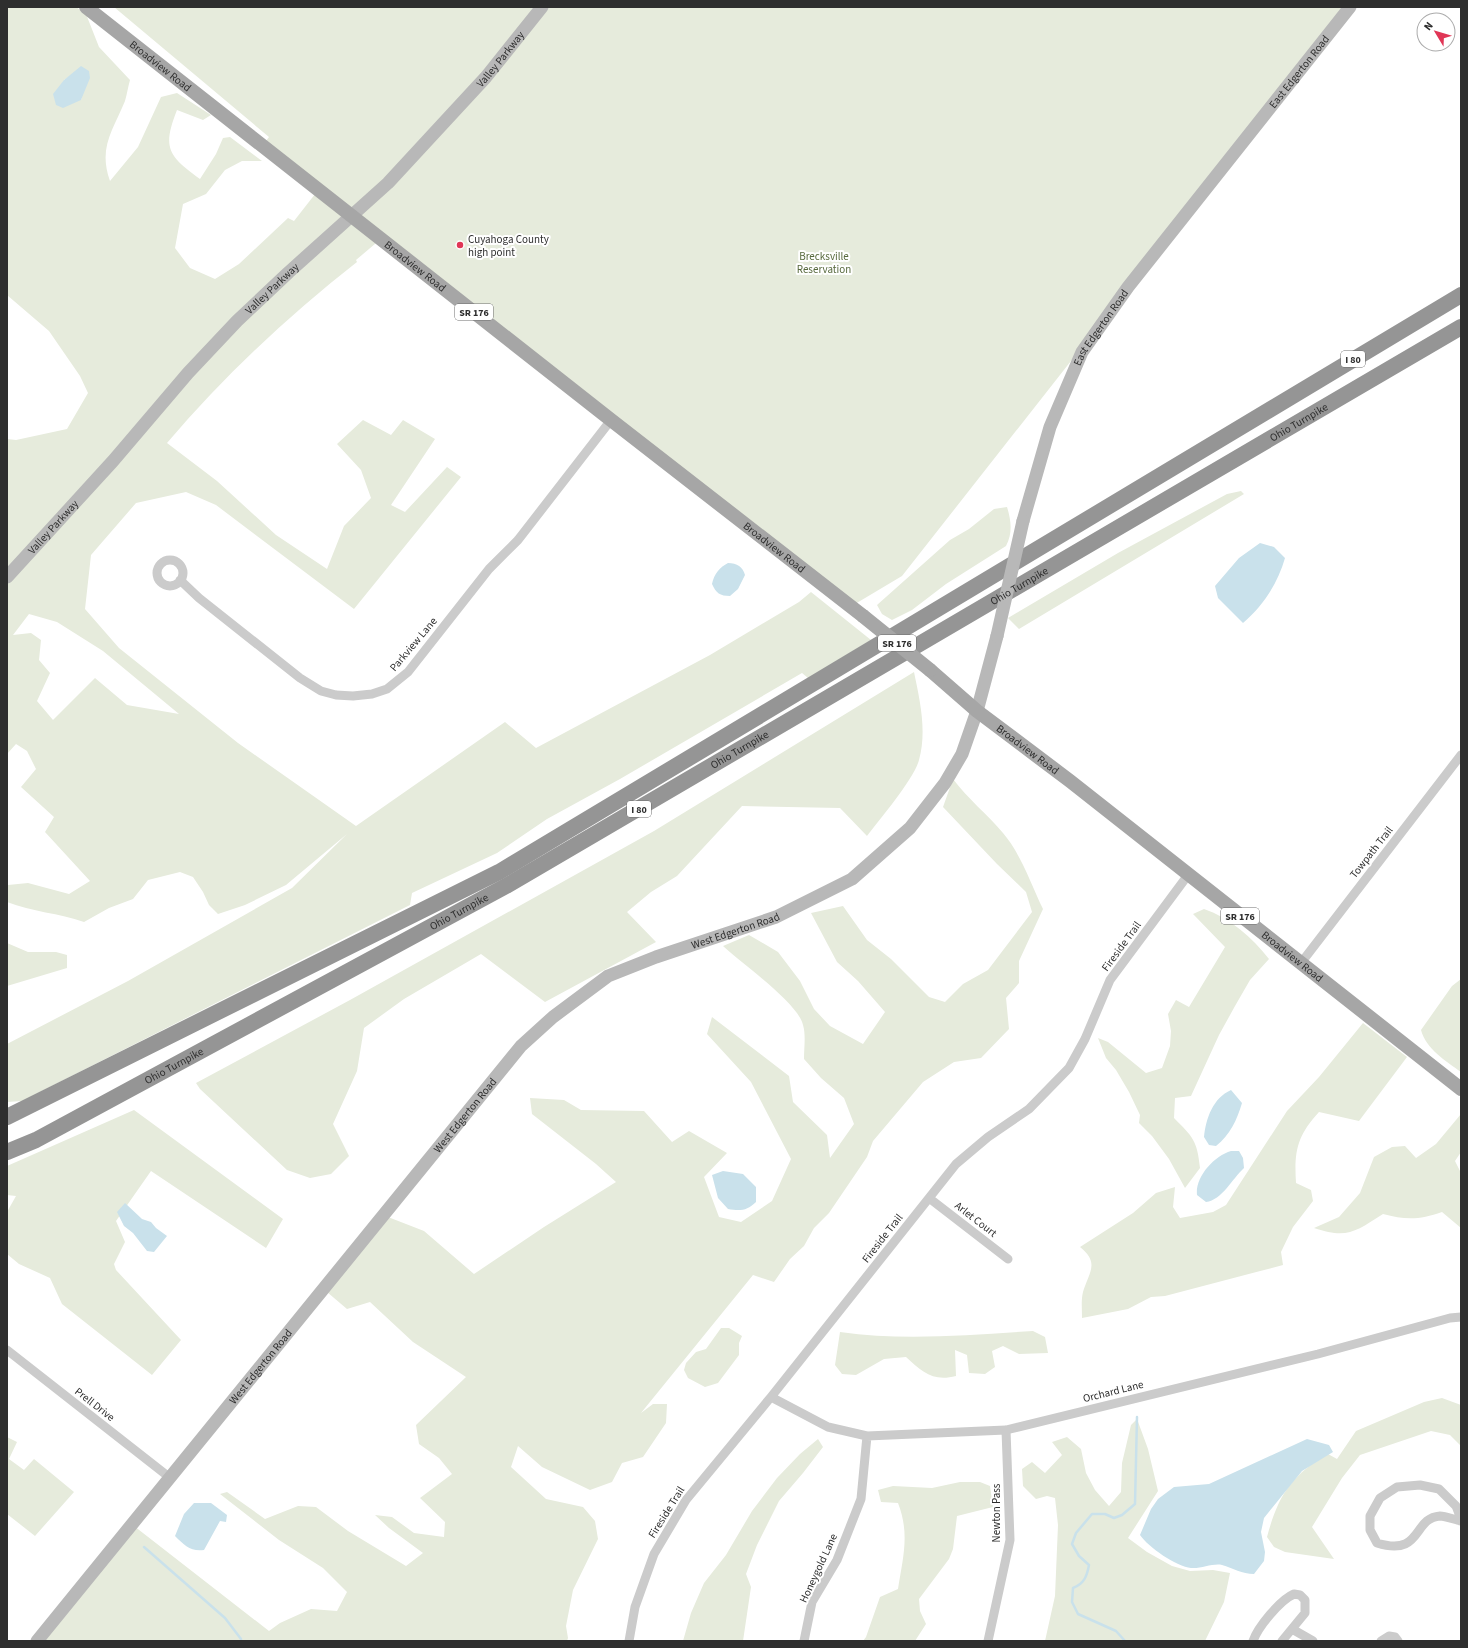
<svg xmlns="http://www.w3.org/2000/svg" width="1468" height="1648" font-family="'Source Sans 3',sans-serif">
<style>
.green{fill:#e6ebdc;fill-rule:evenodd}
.water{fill:#c9e1eb}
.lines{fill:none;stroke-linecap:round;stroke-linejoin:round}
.stream{stroke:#c9e1eb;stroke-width:2.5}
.street{stroke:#cbcbcb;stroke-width:9}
.secondary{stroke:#b8b8b8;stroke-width:13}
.primary{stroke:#a6a6a6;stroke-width:14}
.highway{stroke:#959595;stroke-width:16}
.secondary-bridge{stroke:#b8b8b8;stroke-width:13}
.primary-bridge{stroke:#a6a6a6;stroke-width:14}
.poi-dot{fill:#e03656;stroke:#fff;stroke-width:1.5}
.labels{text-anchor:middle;stroke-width:4;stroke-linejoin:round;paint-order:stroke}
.shield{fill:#fff;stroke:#6d6d6d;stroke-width:1}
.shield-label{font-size:10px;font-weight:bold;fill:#2e2e2e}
.street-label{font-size:11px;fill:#2e2e2e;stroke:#fff}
.poi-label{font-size:11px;fill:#2e2e2e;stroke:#fff;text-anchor:start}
.park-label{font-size:11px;fill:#57693d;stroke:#fff}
</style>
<rect width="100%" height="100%" fill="#fff"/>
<!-- green -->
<path class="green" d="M7 7H76L86 14 99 47 130 80C128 87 127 94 125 101 113 130 98 148 110 181L138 147 161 97 177 93 211 115 203 120 177 110C162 148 168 156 200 179L216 154 223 138 230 137 262 161H242L225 170 206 194 183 204 175 248 190 268 215 279 239 264 288 218 294 221 319 189 263 145 269 137 114 7H1349L902 576 850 607 382 238 356 260 357 262C288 316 224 376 167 443L217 481 276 535 327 569 344 526 371 498 361 470 337 444 363 420 391 435 403 420 435 439 391 505 405 512 447 467 461 477 354 609 216 505 186 492 136 503 91 555 85 609 119 648 238 743 356 826 505 722 536 748 710 655 799 602 811 592 871 640 808 678 802 673 620 779 547 819 497 853 412 893 410 905 22 1101 7 1102V1044L128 981 292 888 347 834 286 885 245 905 218 914 209 905 203 892 193 877 180 872 148 880 133 899 109 908 84 922C59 913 32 912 7 902L8 885 28 883 69 894 90 881 45 832 54 817 21 787 36 769 27 751 16 744 7 754V439L16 440 67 429 88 393 80 376 49 331 7 295ZM70 76 82 96 81 100 64 80ZM29 614 57 622 103 651 179 714 127 705 95 678 53 720 37 701 50 673 39 660 41 640 31 633 13 635Z
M1241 491 1244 494 1019 629 1008 618 1118 553 1227 494Z
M1007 507C1011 520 1013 533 1006 546L946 584 912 610 892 620 882 614 877 605 950 540 969 529 994 509Z
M914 672C920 701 927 731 919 760 914 779 880 819 867 836L840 808 742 806 677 876 651 892 627 912 656 942 545 1002 481 954 404 999 364 1028 357 1071 333 1124 349 1156 331 1174 310 1178 287 1170 200 1089 196 1083 350 1000 654 831Z
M953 779C968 799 987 814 1003 833 1021 854 1031 884 1043 909L1019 961V983L1006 998 1009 1029 981 1058 954 1062 923 1082 873 1141 867 1157 829 1213 814 1228 804 1246 790 1259 774 1282 753 1275 641 1413 653 1404H667L666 1423 643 1457 622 1463 612 1482 590 1490 542 1467 518 1446 511 1467 546 1499 583 1507 595 1521 598 1539 573 1590 566 1626 568 1638 567 1641H42L134 1526 269 1631 280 1623 311 1609 337 1611 347 1592 323 1568 279 1540 220 1494 227 1492 265 1519 298 1506 316 1507 348 1531 406 1566 423 1553 389 1528 375 1515 392 1517 414 1533 444 1537 445 1522 420 1498 452 1474 439 1458 419 1444 416 1425 466 1377 413 1342 370 1302 347 1309 327 1292 388 1217 424 1231 474 1274 544 1227 616 1182 596 1164 532 1114 530 1098 564 1100 581 1110 644 1111 672 1142 689 1131 727 1153 704 1177 719 1217 741 1222 772 1201 791 1159 751 1082 707 1034 712 1017 789 1076 793 1102 827 1135 830 1158 854 1124 844 1098 821 1078 804 1059C804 1048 806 1035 803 1025 799 1004 740 962 723 946L749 935 778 952 800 981 814 1009 830 1026 863 1044 885 1012 858 981 837 962 811 913 843 906 867 940 891 959 929 997 945 1002 963 984 988 970 1032 912 1026 892 997 864 943 807Z
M1204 909C1230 918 1252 937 1269 959L1250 980 1235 1006 1219 1035 1191 1096 1175 1098 1174 1118C1193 1137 1197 1140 1200 1168L1185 1188 1169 1159 1152 1136 1139 1123 1140 1115 1129 1092 1116 1070 1106 1058 1098 1038 1108 1042 1146 1073 1162 1068 1170 1046 1171 1031 1168 1014 1176 1000 1189 1007 1225 947 1193 914Z
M7 943 28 952H56L67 955V968L7 986Z
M1461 979V1072C1446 1061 1426 1049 1421 1030L1452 986Z
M1363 1023 1407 1057 1359 1121 1319 1112C1297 1136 1294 1151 1296 1183L1311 1190 1313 1201 1293 1227 1281 1252 1283 1265 1165 1296 1151 1297 1128 1309 1082 1318C1082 1309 1081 1300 1083 1292 1089 1272 1100 1263 1080 1247L1133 1213 1156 1193 1175 1187 1173 1207 1180 1218 1213 1212 1226 1205 1287 1111 1319 1077Z
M134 1110 283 1219 266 1248 151 1171 116 1221 125 1242 114 1264 116 1270 181 1340 152 1375 62 1304 50 1278 19 1264 7 1254V1212L16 1196 7 1195V1166Z
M1461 1114V1152L1455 1161 1461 1173V1228L1442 1212C1420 1220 1405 1220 1383 1214 1355 1232 1347 1239 1314 1228L1339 1217 1360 1193 1374 1157 1392 1147 1405 1146 1416 1158 1436 1144Z
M721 1328H729L742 1336 739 1343V1355L718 1383 705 1387 688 1378 684 1370 686 1363 696 1352 706 1349Z
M1033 1331 1045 1337 1048 1353 1019 1354 1003 1346 992 1351 995 1367 985 1374 969 1373 967 1355 955 1350 956 1376C933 1382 922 1372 906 1357L884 1359 856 1375 842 1374 835 1365 840 1332C903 1341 969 1335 1033 1331Z
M1442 1398 1461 1405V1446L1450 1435 1431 1431 1360 1455 1342 1478 1312 1527 1334 1559 1285 1552 1274 1547 1267 1537C1278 1496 1291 1475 1328 1454L1337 1459 1356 1431 1424 1402Z
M1137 1419 1148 1449 1158 1491 1128 1538 1147 1552 1172 1566 1190 1571 1213 1570 1230 1573 1224 1602 1205 1641H1045L1055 1596 1058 1525 1055 1498 1047 1496 1036 1499 1023 1486 1022 1469 1032 1462 1045 1473 1062 1455 1052 1442 1067 1437 1081 1449 1086 1473 1095 1490 1109 1506 1121 1492 1122 1463 1131 1425Z
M7 1437 17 1442 9 1459 24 1470 34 1459 74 1492 35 1536 7 1514Z
M818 1439 823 1447 803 1473 779 1501 757 1545 746 1574 751 1587 743 1641H683L691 1613 704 1583 726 1555 752 1511 777 1478 800 1454Z
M960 1482H980L990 1486 993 1507 957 1516 953 1549 949 1559 919 1599 920 1611 926 1624 915 1641H863L866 1637 880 1597 898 1589C903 1557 910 1534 898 1503L881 1502 878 1490 893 1486 932 1488Z"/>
<!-- water -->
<path class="water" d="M81 66 89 71 90 78 81 100 63 108 56 105 53 94 64 80Z
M1260 543 1274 547 1285 558C1278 583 1263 606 1243 623L1218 598 1215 586 1239 558Z
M728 563C737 563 743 567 745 575L738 589 730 596C720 596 716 593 712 584 714 574 720 567 728 563Z
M1231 1090 1242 1103C1237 1120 1230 1135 1216 1146L1209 1145 1204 1137C1206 1118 1213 1098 1231 1090Z
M1231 1151H1239L1243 1158 1244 1168C1232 1179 1222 1200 1206 1202L1197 1195C1195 1177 1214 1156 1231 1151Z
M723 1171 743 1174 756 1187V1202C747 1211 740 1211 728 1209L718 1198 712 1175Z
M125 1203 142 1219 151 1222 156 1228 167 1236 154 1252 147 1251 133 1233 124 1226 117 1212Z
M1307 1439 1329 1445 1333 1452 1302 1471 1264 1518 1261 1532 1265 1552 1264 1561 1254 1574C1242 1574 1233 1568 1222 1565 1213 1563 1201 1569 1191 1568 1177 1567 1148 1547 1140 1535L1151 1509 1158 1499 1174 1487 1209 1484Z
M194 1503H211L227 1515 226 1522 220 1521 204 1550C191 1552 184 1545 175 1536L184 1514Z"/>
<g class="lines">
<!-- stream -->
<path class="stream" d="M144 1547 225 1618 241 1639V1641
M1125 1641 1116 1631 1078 1614 1072 1602 1073 1588C1084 1584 1087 1576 1089 1565L1079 1556 1072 1544 1076 1533 1092 1514H1105L1114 1518 1122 1515 1135 1504 1137 1417"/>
<!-- street -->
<path class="street" d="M157 573a13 13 0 1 1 26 0a13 13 0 1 1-26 0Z
M180 580 199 598 300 678 321 691 336 695 353 696 372 694 387 689 408 672 489 569 518 540 611 420
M1301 963 1461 755
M929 1198 1008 1259
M7 1350 169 1477
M771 1397 828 1427 867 1436 1006 1430 1318 1354 1450 1318 1461 1317
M1461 1519 1456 1506 1439 1489 1420 1485 1397 1487 1380 1498 1370 1516V1530L1377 1543C1423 1557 1412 1518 1440 1516 1446 1516 1455 1520 1461 1521
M1292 1629 1313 1641
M629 1641 635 1607 654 1554 686 1500 771 1397 956 1164 988 1137 1029 1109 1069 1068 1085 1039 1110 980 1188 875
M804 1641 812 1602 837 1560 861 1499 867 1436
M988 1641 1010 1540 1006 1430
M1253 1641C1258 1627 1280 1600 1294 1594L1300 1595 1305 1600V1613L1282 1641
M1381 1641 1389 1636 1395 1637 1398 1641"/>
<!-- secondary -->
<g class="secondary">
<path id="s1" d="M1023 521 1050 427 1082 352 1128 287 1350 7"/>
<path id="s2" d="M7 577 113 461 188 373 237 321 289 272 388 183 486 77 542 7"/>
<path id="s3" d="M37 1641 521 1046 553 1017 608 976 656 957 776 917 852 879 910 828 945 783 962 754 977 711 997 636"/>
</g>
<!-- primary -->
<g class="primary">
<path id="s4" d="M86 7 611 420 863 616"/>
<path id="s5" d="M930 670 977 711 1070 781 1461 1089"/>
</g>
<!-- highway -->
<g class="highway">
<path d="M7 1117 499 872 1461 295"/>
<path id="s6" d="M7 1152 36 1140 506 886 1461 327"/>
</g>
<!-- secondary-bridge -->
<path class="secondary-bridge" d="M997 636 1023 521"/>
<!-- primary-bridge -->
<path class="primary-bridge" d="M863 616 930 670"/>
</g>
<!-- markers -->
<circle class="poi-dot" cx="460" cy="245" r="4"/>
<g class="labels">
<!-- shield labels -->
<g class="shield">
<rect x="455" y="304" width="38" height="16" rx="3"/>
<rect x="1341" y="351" width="24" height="16" rx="3"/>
<rect x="878" y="635" width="38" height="16" rx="3"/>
<rect x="627" y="801" width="24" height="16" rx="3"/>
<rect x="1221" y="908" width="38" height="16" rx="3"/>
</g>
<g class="shield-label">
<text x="474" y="316">SR 176</text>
<text x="1353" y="363">I 80</text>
<text x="897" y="647">SR 176</text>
<text x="639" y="813">I 80</text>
<text x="1240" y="920">SR 176</text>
</g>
<!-- street labels -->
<g class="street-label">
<text dy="4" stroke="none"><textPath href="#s2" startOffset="716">Valley Parkway</textPath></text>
<text dy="4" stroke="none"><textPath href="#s4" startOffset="95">Broadview Road</textPath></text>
<text dy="4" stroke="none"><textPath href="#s1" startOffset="534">East Edgerton Road</textPath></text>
<text dy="4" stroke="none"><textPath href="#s4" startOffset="419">Broadview Road</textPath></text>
<text dy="4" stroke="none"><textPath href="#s2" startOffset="392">Valley Parkway</textPath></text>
<text dy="4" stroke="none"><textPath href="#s1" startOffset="210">East Edgerton Road</textPath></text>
<text dy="4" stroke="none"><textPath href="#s6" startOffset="1484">Ohio Turnpike</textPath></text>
<text dy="4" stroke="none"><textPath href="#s2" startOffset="68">Valley Parkway</textPath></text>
<text dy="4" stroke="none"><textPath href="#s4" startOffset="875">Broadview Road</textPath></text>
<text dy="4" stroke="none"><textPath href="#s6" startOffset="1160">Ohio Turnpike</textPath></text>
<text transform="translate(413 644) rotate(-50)" y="4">Parkview Lane</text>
<text dy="4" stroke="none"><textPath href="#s5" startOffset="126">Broadview Road</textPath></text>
<text dy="4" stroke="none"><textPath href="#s6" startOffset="836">Ohio Turnpike</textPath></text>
<text transform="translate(1371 852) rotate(-52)" y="4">Towpath Trail</text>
<text dy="4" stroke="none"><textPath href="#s6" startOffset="512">Ohio Turnpike</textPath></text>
<text dy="4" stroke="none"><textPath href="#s3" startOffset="1014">West Edgerton Road</textPath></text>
<text transform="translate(1121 946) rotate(-54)" y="4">Fireside Trail</text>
<text dy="4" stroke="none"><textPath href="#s5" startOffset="462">Broadview Road</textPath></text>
<text dy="4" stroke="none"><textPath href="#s6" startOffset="188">Ohio Turnpike</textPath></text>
<text dy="4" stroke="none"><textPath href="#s3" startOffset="678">West Edgerton Road</textPath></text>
<text transform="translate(976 1219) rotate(38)" y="4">Arlet Court</text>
<text transform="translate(882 1238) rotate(-52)" y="4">Fireside Trail</text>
<text dy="4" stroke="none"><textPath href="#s3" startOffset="354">West Edgerton Road</textPath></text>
<text transform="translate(1113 1391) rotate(-14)" y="4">Orchard Lane</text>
<text transform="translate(95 1404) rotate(38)" y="4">Prell Drive</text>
<text transform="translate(666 1512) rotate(-58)" y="4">Fireside Trail</text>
<text transform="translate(996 1513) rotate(-90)" y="4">Newton Pass</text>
<text transform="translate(818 1568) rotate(-65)" y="4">Honeygold Lane</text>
</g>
<!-- poi labels -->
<g class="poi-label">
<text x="468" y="243">Cuyahoga County<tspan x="468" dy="13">high point</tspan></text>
</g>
<!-- park labels -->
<g class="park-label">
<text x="824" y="260">Brecksville<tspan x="824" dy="13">Reservation</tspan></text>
</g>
</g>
<!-- border -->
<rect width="1468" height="1648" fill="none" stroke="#2e2e2e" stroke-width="16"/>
<!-- north arrow -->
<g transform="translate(1436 32) rotate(308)"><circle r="19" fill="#ffffff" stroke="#ababab"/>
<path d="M0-3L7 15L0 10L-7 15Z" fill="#e03656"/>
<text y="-6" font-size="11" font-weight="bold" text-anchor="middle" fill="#2e2e2e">N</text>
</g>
</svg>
